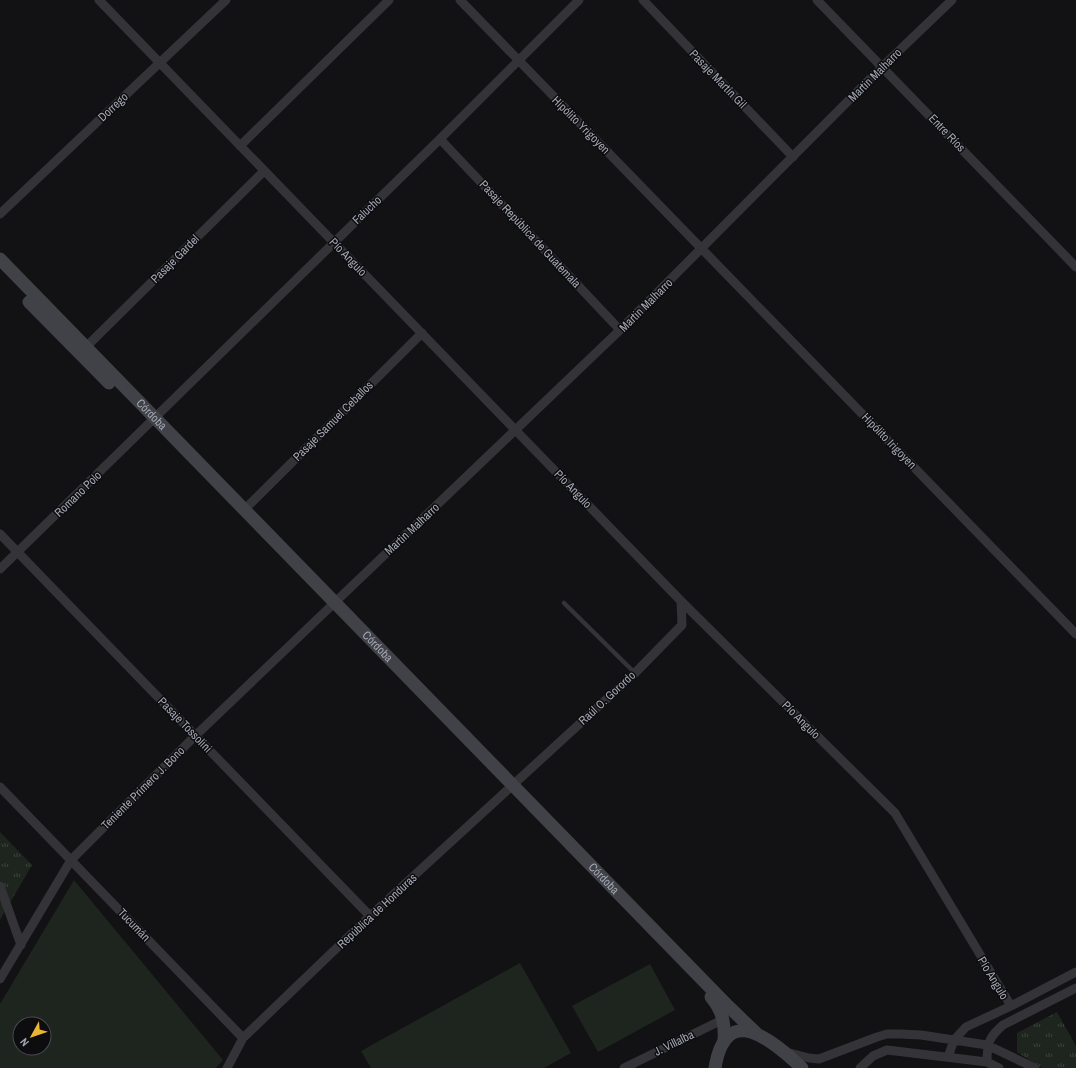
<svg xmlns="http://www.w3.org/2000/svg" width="1076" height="1068" font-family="'Archivo Narrow',sans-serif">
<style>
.green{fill:#1e251f;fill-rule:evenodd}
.park{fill:url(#park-tufts)}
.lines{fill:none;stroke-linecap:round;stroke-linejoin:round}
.lane{stroke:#333338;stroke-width:4.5}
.street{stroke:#333338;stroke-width:9}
.secondary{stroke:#414248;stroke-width:13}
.labels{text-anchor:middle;stroke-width:3;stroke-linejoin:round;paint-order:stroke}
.street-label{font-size:12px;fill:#a3a7b3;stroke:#0d0c0e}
</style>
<defs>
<pattern id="park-tufts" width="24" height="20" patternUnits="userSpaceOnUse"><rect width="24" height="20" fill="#1e251f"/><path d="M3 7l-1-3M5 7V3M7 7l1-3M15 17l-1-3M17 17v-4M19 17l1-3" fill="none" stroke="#3c423d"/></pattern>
</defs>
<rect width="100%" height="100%" fill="#121113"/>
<!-- green -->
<path class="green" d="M74 880 223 1060 216 1068H0V1004ZM20 1024H44V1048H20Z
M520 963 571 1053 544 1068H371L361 1051Z
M650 964 675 1010 598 1052 572 1006Z"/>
<!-- park -->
<path class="park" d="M0 832 32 865 0 920Z
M1057 1012 1076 1046V1068H1042L1017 1052V1033Z"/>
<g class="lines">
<!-- lane -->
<path class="lane" d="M564 603 635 673"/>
<!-- street -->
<path class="street" d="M99 0 681 601 895 813 1011 1006
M460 0 1076 634
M643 0 793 157
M817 0 1076 267
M440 139 620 330
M240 146 389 0
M0 214 226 0
M86 347 264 171
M244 510 422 333
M0 534 370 916
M0 569 440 139 579 0
M0 787 243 1038
M0 886 21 945
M0 979 71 860 195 736 620 330 882 67 952 0
M786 1052 809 1058 819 1059 877 1037 887 1034H900L921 1035 987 1045 1035 1068
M948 1057 954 1040 966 1027 1011 1006 1076 972
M987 1062C987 1043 989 1037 1003 1025L1076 988
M227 1068 243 1038 370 916 635 673 682 625 681 601
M624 1068 724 1019
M860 1068 873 1056 887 1050 987 1062 999 1068"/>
<!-- secondary -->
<g class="secondary">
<path id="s1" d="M0 259 728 1006 756 1033"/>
<path d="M29 302 109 383"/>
<path d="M711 997C723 1011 725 1024 724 1042"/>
<path d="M715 1068C726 1000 773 1041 802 1068"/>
</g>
</g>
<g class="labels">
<!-- street labels -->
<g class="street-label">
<text transform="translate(875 75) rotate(-45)" y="4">Martin Malharro</text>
<text transform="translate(718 79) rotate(46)" y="4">Pasaje Martín Gil</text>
<text transform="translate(113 107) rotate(-43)" y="4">Dorrego</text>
<text transform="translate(581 125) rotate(45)" y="4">Hipólito Yrigoyen</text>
<text transform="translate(947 133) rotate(46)" y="4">Entre Ríos</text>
<text transform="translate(367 210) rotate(-44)" y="4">Falucho</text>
<text transform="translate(530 234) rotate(47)" y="4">Pasaje República de Guatemala</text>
<text transform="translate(348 257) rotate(46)" y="4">Pío Angulo</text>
<text transform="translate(175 259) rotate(-45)" y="4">Pasaje Gardel</text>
<text transform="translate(646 305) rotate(-45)" y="4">Martin Malharro</text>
<text dy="4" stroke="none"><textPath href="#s1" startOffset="217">Córdoba</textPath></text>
<text transform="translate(333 421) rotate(-45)" y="4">Pasaje Samuel Ceballos</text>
<text transform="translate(889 441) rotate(46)" y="4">Hipólito Irigoyen</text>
<text transform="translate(573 489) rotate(46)" y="4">Pío Angulo</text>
<text transform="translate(78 494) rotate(-44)" y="4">Romano Polo</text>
<text transform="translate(412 529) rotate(-43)" y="4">Martin Malharro</text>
<text dy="4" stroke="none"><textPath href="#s1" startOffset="541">Córdoba</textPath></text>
<text transform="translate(607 698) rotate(-43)" y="4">Raúl O. Gorordo</text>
<text transform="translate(801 720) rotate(45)" y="4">Pío Angulo</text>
<text transform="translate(185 725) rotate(46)" y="4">Pasaje Tossolini</text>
<text transform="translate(143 788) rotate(-45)" y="4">Teniente Primero J. Bono</text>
<text dy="4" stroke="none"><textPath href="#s1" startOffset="865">Córdoba</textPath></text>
<text transform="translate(377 911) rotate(-43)" y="4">República de Honduras</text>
<text transform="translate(134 925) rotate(46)" y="4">Tucumán</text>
<text transform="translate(993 978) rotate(59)" y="4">Pío Angulo</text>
<text transform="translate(674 1043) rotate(-26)" y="4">J. Villalba</text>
</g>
</g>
<!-- north arrow -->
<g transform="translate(32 1036) rotate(230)"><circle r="19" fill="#0d0c0e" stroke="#494a50"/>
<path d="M0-3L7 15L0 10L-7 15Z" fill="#e9b634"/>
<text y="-6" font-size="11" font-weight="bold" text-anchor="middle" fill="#a3a7b3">N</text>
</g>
</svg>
